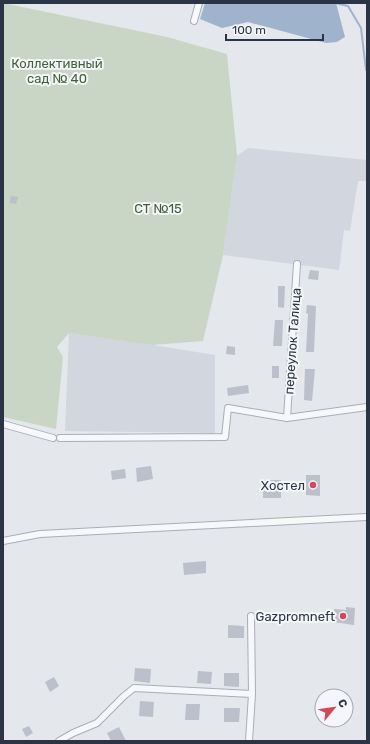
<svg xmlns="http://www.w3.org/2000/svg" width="370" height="744" font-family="Rubik,sans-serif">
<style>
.built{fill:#d2d6de}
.green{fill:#c9d6c5}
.water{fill:#9fb4cc}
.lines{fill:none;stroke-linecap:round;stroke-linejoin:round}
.stream{stroke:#9fb4cc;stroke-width:2}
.building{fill:#bbc0ca}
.minor-casing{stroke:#a9aeb7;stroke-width:8}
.minor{stroke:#f7f8fa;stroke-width:6}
.poi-dot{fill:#d1495b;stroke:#f4f6f9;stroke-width:1.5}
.labels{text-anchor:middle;stroke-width:4;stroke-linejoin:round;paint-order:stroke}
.park-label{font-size:13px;fill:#3f6138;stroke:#f4f6f9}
.street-label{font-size:13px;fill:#2b3445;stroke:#f4f6f9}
.poi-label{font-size:13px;fill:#2b3445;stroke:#f4f6f9;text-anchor:end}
</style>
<rect width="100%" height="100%" fill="#e4e7ec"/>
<!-- built -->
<path class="built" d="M248 148 367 160V181H358L350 231 344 230 339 270 223 255 237 156Z
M69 333 134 342 215 355V433L65 431Z"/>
<!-- green -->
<path class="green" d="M3 3 167 37 227 54 237 156 223 255 203 341 152 345 69 333 57 347 63 357 56 429 3 417Z"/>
<!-- water -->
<path class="water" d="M205 3H336L345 37 337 42 326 43 248 22 222 28 200 19Z"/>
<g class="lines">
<!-- stream -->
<path class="stream" d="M335 3 348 6 361 28 366 70 367 69"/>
</g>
<!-- building -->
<path class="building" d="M11 196 18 197 16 204 9 203Z
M310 270 319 271 318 280 308 279Z
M278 286H285L284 308 278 307Z
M307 305 316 306 314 352H306L308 314 306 313Z
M275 320H283L282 346H273Z
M227 346 235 347V355L226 354Z
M272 366H279V378H272Z
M305 369H315L312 401 304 400Z
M248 385 249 393 228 396 227 388Z
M151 466 153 479 137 482 136 468Z
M125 469 126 478 112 480 111 471Z
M306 475H320V496L306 495Z
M263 480H281V498H263Z
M206 561V573L184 575 183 563Z
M346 607 355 608 354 625 333 622 334 609 346 610Z
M228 625 244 626V638H228Z
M135 668 151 669 150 683 134 681Z
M198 671 212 672 211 684 197 683Z
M224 673H239V687L224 686Z
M54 677 59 686 50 692 45 682Z
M140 701 154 702 153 717 139 716Z
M186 704H200L199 720H185Z
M224 708H240L239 722H224Z
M29 726 33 733 26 737 22 729Z
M119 727 126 741H111L107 733Z"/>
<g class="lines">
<!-- minor casing -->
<g class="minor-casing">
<path id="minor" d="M194 21 199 3
M287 418 297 264
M3 424 53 438
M60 438 225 437 228 408 287 418 367 407
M3 541 40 534 367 517
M59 741 73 733 97 723 124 696 134 688 252 694
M249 741 252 694 251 616"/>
</g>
<!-- minor -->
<use href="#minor" class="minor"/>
</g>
<!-- markers -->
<g class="poi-dot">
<circle cx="313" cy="485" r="4"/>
<circle cx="343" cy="616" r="4"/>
</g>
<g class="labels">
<!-- park labels -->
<g class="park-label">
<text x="57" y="68">Коллективный<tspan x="57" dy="15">сад № 40</tspan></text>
<text x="158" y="213">СТ №15</text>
</g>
<!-- street labels -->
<g class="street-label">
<text transform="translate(292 341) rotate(-86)" y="5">переулок Талица</text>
</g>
<!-- poi labels -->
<g class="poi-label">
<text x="305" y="490">Хостел</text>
<text x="335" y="621">Gazpromneft</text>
</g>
</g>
<!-- border -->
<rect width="370" height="744" fill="none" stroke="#2b3445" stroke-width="8"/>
<!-- north arrow -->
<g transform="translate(334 708) rotate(61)"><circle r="19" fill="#f4f6f9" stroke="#a4a8b1"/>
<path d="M0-3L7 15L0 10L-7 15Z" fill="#d1495b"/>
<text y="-6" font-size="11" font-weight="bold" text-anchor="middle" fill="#2b3445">С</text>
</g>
<!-- scale -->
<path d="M226 34v6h97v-6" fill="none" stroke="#2b3445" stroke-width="2"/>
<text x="232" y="34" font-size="12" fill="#2b3445" stroke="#f4f6f9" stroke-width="3" paint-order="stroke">100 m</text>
</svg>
